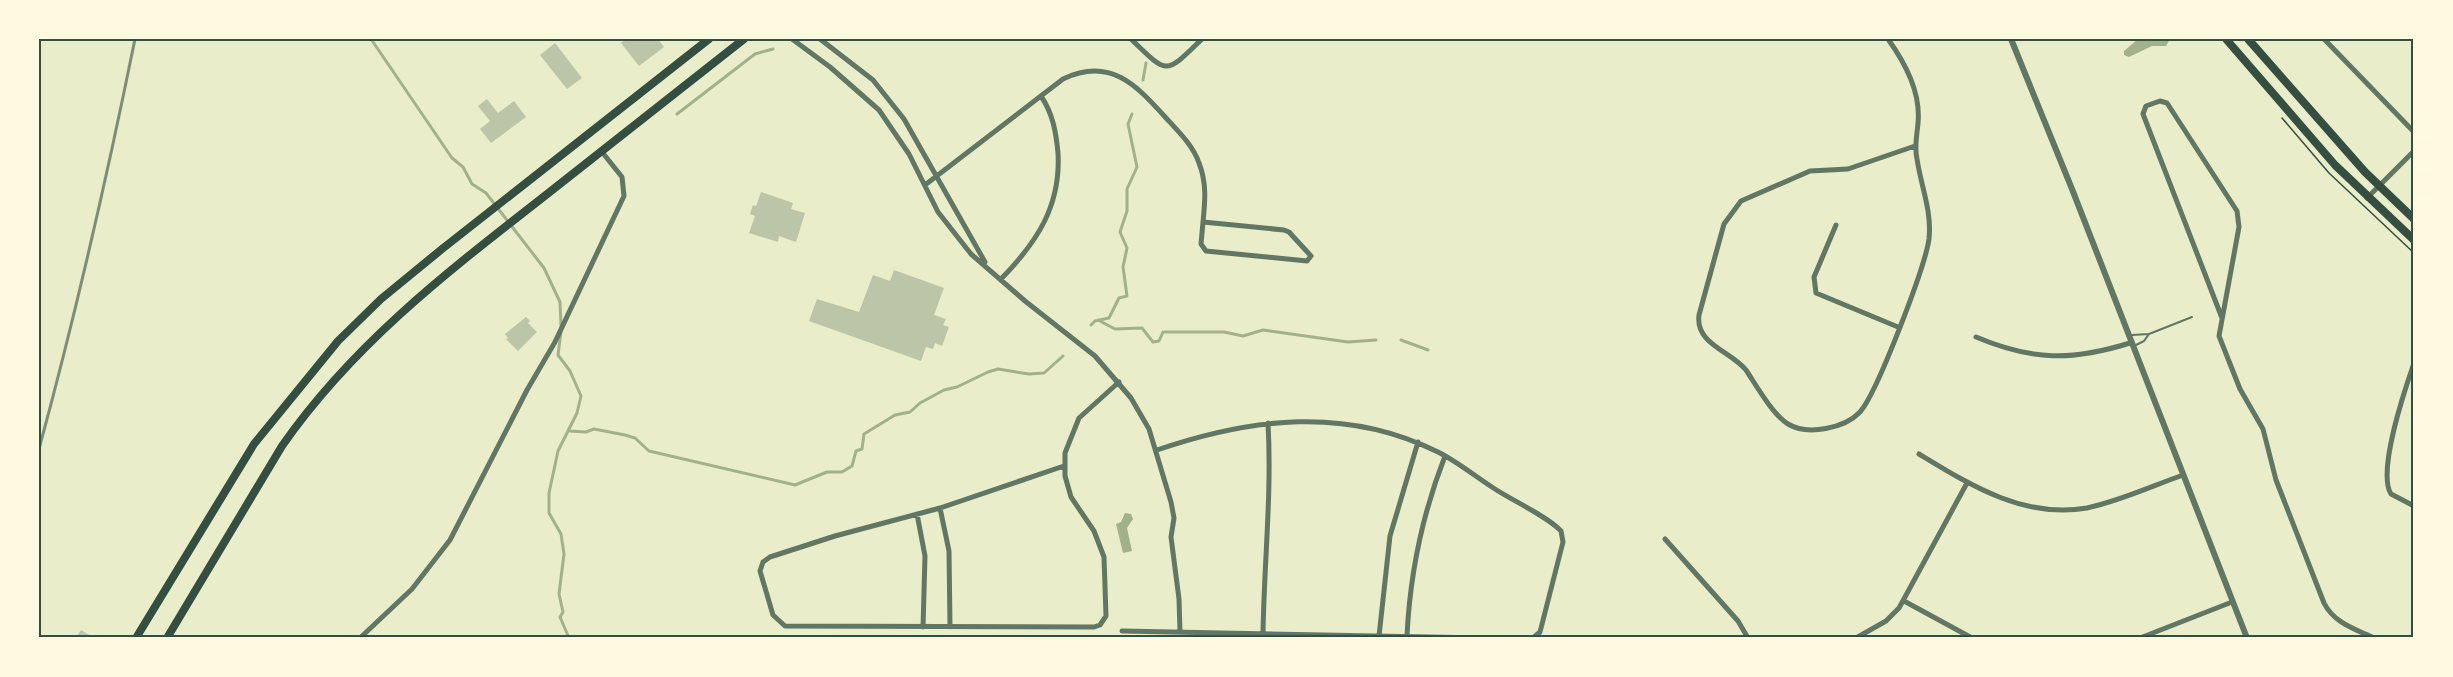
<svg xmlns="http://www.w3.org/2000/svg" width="2453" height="677" font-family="'Work Sans',sans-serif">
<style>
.water{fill:#a3b18a}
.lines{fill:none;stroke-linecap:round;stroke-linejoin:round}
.stream{stroke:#a3b18a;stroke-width:3}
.building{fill:#bcc5a7}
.path{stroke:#344e41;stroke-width:1.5}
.service{stroke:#617663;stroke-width:2}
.minor{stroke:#617663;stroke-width:5}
.tertiary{stroke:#617663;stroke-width:6}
.primary{stroke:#344e41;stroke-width:8}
.rail{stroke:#7c8e77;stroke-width:3}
.neatline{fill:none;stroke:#344e41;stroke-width:2}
</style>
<rect width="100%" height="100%" fill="#e9edc9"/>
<!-- water -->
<path class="water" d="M2138 39H2170L2166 46H2152L2129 57 2124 55V51Z
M1125 513 1131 514 1133 519 1127 528 1132 551 1123 553 1116 524 1121 522Z"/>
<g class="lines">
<!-- stream -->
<path class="stream" d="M371 39 452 158 463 167 472 184 486 193 544 268 560 302 561 326
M1143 80 1146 63
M677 114 755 54 773 49
M1098 320 1115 329 1142 328 1153 342 1159 341 1163 332H1224L1243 336 1263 330 1348 342 1376 340
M1091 325 1095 321 1109 318 1119 298 1127 296 1123 267 1127 248 1120 232 1127 211V189L1137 167 1128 124 1132 114
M561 332 558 355 570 371 581 396 577 413 558 451 549 493V513L561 534 564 554 559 594 563 612 560 617 569 638
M1401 340 1428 350
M570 431 586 432 594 429 625 435 635 438 649 451 795 485 827 472H842L852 466 856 451 862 449 864 434 895 415 910 412 920 403 944 390 957 387 988 372 998 369 1029 374 1044 373 1063 356"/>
</g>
<!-- building -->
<path class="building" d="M626 39H658L664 47 639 66 621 43Z
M555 43 582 78 567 89 540 55Z
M487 99 498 113 514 101 526 117 491 143 480 129 490 121 478 106Z
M761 192 793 203 791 209 805 213 796 242 779 236 778 242 749 233 755 216 750 214 753 205 756 206Z
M894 270 944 288 934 315 946 319 943 325 949 327 942 346 935 343 933 349 926 347 921 361 809 321 817 299 859 312 873 275 890 281Z
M526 317 530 321 528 323 537 332 518 351 506 339 508 338 505 334Z
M81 630 94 638H76Z"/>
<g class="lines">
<!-- path -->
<path class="path" d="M2282 118 2329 173 2414 253"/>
<!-- service -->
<path class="service" d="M2132 335 2149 334
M2134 346 2144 341 2149 334 2192 317"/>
<!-- minor -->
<path class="minor" d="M792 39 830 67 879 110 909 154 938 212 971 254 1025 301 1095 356 1131 398 1149 429 1171 502 1174 518 1171 537 1179 599 1180 632
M820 39 873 80 904 119 985 262
M1131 39C1168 75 1165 75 1202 39
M1888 39C1905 63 1921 92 1918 123 1917 136 1914 146 1917 159 1921 186 1932 211 1929 239 1925 267 1877 393 1860 412 1845 428 1808 436 1788 424 1773 415 1756 385 1746 370 1731 351 1695 344 1699 315L1724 224 1741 201 1810 171 1848 169 1915 146
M2324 39 2414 132
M925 185 1063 79C1111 56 1137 86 1167 119 1180 133 1193 146 1199 163 1207 183 1205 202 1203 222
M2367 198 2414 151
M1203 222 1284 230 1289 232 1311 256 1307 261 1206 251 1201 244Z
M1836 225 1814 277 1816 293 1898 327
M1001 279C1037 242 1061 206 1058 153 1056 132 1053 114 1041 96
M2222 318 2143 114 2146 106 2160 101 2167 103 2237 211 2239 227 2219 336 2240 389 2263 429 2276 480 2324 603C2334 623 2355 629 2374 638
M1976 337C2033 361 2072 361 2130 343
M2414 363C2405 389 2377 472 2391 494L2414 506
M1157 450C1250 418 1346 406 1438 452 1458 462 1476 477 1495 489 1513 501 1547 516 1561 531L1563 542 1540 632 1533 638
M1919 454C1970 485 2024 519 2087 508 2120 501 2152 486 2183 475
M1064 466 940 508 835 536 770 557 763 562 760 571 773 615 785 626 1094 627 1100 625 1106 616 1104 557 1094 531 1071 497 1065 476V453L1079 418 1119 382
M940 508 949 551 950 627
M917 514 925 556 923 627
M1665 539 1738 621 1748 638
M1904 601 1972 638
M1122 631 1482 638
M1263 634C1264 563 1272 493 1268 423
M1379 636 1390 536 1418 442
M1407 636C1410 572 1422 515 1445 456
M360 638 412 589 450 540 527 390 555 342 624 196 622 177 602 152
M1856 638 1886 621 1899 608 1967 483
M2140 638 2232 602"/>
<!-- tertiary -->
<path class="tertiary" d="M2011 39 2072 189 2247 638"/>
<!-- primary -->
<path class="primary" d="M2226 39 2335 165 2414 240
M2248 39 2365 172 2414 219
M136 638 254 444 338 341 381 299 442 249 709 39
M167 638 282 446C351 347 442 276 537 202 606 148 675 94 744 39"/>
<!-- rail -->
<path class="rail" d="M39 449C76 313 107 177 135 39"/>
</g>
<!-- border -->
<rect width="2453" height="677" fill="none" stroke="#fefae0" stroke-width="81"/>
<rect x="40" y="40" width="2372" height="596" class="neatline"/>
</svg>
